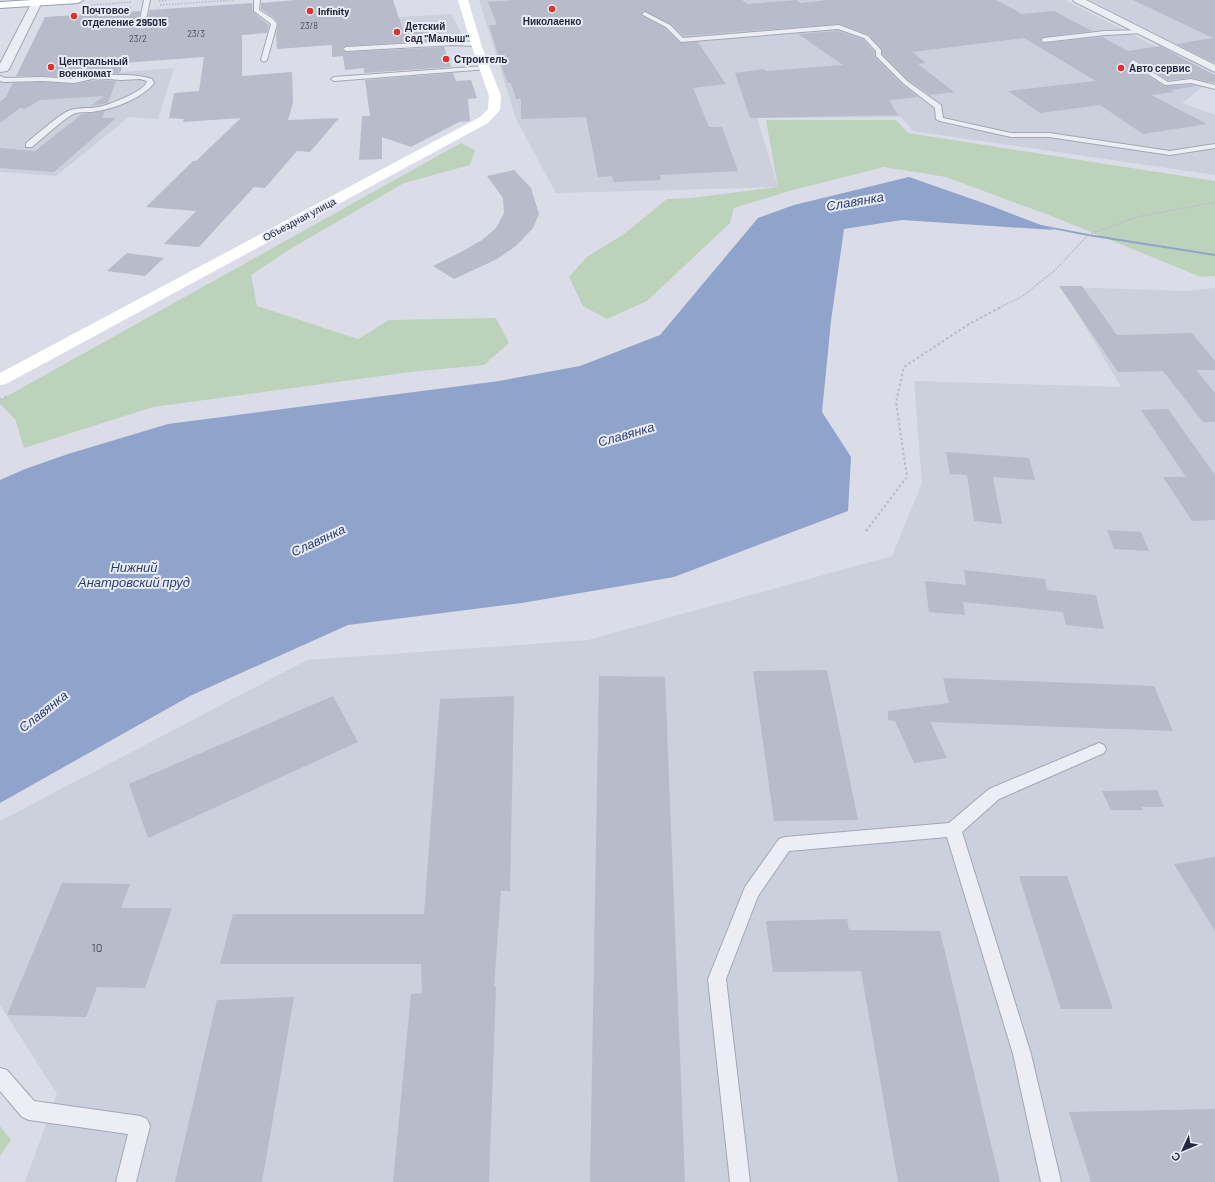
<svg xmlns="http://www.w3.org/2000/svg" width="1215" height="1182" font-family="Barlow,sans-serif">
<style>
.built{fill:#cccfdc}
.green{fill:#bcd2ba}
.water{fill:#90a3cb}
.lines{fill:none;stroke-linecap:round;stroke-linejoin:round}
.stream{fill:#90a3cb;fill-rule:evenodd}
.building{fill:#b7bbca}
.service-casing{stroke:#a3a7b4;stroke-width:2}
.minor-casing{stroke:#a3a7b4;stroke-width:2}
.tertiary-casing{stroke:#a3a7b4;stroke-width:2}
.primary-casing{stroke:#989eb4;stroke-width:2}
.path-far2{stroke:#b8bbc5;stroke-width:1.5;stroke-dasharray:1.5 1.5;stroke-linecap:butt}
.path-far1{stroke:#b8bbc5;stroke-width:2;stroke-dasharray:2.5 2.5;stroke-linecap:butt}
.path{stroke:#b8bbc5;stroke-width:2.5;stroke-dasharray:3 3;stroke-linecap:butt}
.service{fill:#edeef5;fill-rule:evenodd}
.minor{fill:#edeef5;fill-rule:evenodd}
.tertiary{fill:#edeef5;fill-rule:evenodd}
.secondary{fill:#fff;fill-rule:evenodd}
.primary{fill:#fff;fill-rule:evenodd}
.poi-dot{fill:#dc332f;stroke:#e9ecf5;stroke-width:1.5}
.labels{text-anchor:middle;stroke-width:4;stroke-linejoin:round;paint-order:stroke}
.far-number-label{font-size:9px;fill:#484d61}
.far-poi-label{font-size:10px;font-weight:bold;fill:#23283e;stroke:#e9ecf5;text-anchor:start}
.far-street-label{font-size:10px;fill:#23283e;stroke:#e9ecf5}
.near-number-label{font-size:12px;fill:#484d61}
.water-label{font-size:13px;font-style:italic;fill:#293e75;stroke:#e9ecf5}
</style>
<rect width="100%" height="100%" fill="#dadde7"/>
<!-- built -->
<path class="built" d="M479 0H1065L1215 77 1182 103 1215 115V175L913 131 901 117 757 118 778 187 556 193 516 119Z
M1090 0H1215V64Z
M451 14 466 42 458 44 336 53 333 21Z
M174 68 158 119 129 117 56 176 0 172V77L72 76Z
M1062 287 1186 291 1215 288V1182H25L57 1094 0 1005V821L307 660 588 640 892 556 922 483 914 381 1121 387Z"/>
<!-- green -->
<path class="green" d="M766 120H896L908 133 1215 181V276L1201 277 1054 217 946 177 884 167 793 190 734 208 730 223 647 301 607 319 583 306 569 277 587 257 624 234 667 199 691 198 778 187Z
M461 143 475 150 470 165 404 183 287 251 251 275 257 306 358 339 389 320 496 318 509 343 484 365 410 372 153 407 24 448 15 419 0 404V400Z
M0 1126 11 1140 0 1156Z"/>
<!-- water -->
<path class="water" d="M909 177 989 205 1054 230 902 220 844 229 831 321 822 412 851 457 848 511 674 577 522 603 348 625 190 696 0 803V480L25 469 68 454 168 424 499 381 580 366 660 335 758 218 794 205Z"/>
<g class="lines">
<!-- stream -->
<path class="stream" d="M1036 224 1088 234 1215 254V256L1088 236 1038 226H1036Z"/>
</g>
<!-- building -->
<path class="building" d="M296 0H393L404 33 438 30 442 40 346 46 342 48V50L346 52 444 47 451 67 364 73V68L345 70 343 56 332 57V45L277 49 276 34 278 23 274 18 261 9V3Z
M516 0H742L747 4 797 0 800 3 828 0H996L1022 14 1054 11 1092 31 1044 37 1040 40 1043 43 1102 37 1128 51 1160 46 1215 75V83L1191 78 1168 80 1134 59 1130 60V64L1164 86 1191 85 1196 86 1171 90 1175 92 1151 95 1207 124 1143 134 1100 105 1040 113 1008 91 1096 81 1024 38 912 52 926 63 918 64 954 92 930 95 908 80 882 54V49L869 35 840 24 684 36 671 24 644 11 641 14 642 16 665 28 680 43 698 42 726 84 693 88 709 127H722L738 171 660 175 661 180 614 182 612 176 598 177 586 117 521 119V99H516L511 83H508L501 65 489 25H497L488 2Z
M1133 0H1215V62H1212L1176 44 1213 38Z
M252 3 253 12 269 25 267 33 242 35V76L292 72 293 103 288 120 339 118 310 152 297 151 265 188 254 187 199 247 164 244 196 211 146 207 193 161H196L241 118 183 122 184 119 169 118 174 93 199 91 204 57 122 63 121 71 119 73H97L74 77 42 76H16L45 17 140 11 139 21 144 23 147 20 150 10Z
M838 31 863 39 874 52 875 57 902 84 918 97 889 100 898 115 750 118 735 73 764 69 766 71 843 65 798 34Z
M453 73 456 81 471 80 477 98 468 99 470 121 459 122 411 147 382 137V159L359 160 362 116H370L365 80Z
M97 80 116 81 108 103 91 106 104 96 40 100 25 109 20 108 0 123V102L6 97 13 83 42 82 74 84Z
M105 111 102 118H116L54 172 0 168V148L35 151 82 114Z
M514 170 531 188 539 214 533 228 516 246 497 259 454 279 433 266 463 251 482 240 496 228 504 213 503 198 487 176Z
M127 253 164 258 145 276 107 271Z
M1059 286H1082L1117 335 1192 333 1215 361V370H1196L1215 393V422H1203L1163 371 1118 372Z
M1168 409 1215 475V520L1192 521 1163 477H1186L1141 410Z
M946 452 1029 458 1035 480 993 477 1002 524 974 521 967 475 950 474Z
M1107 530 1141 532 1149 551 1114 549Z
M964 570 1045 579 1047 590 1096 595 1104 629 1066 625 1063 612 963 602 965 615 929 612 925 581 966 585Z
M827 670 858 820 774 821 753 671Z
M599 676 665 677 685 1182H590Z
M943 678 1154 686 1173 731 930 722 947 758 914 763 895 721 888 720V711L949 703Z
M333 696 358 742 148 838 129 784Z
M514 696 510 891H501L494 987H496L489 1182H393L411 994 422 993 421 964H220L233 914H424L440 699Z
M1157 790 1164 807H1142L1143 810H1111L1102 791Z
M1215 857V931L1174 864Z
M1019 876H1067L1113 1009H1061Z
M62 883 130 884 121 908H172L145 988 97 987 86 1017 7 1015Z
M847 919 849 930 940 931 1000 1182H898L861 971 773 972 766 921Z
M294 997 262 1182H175L217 1000Z
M1215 1109V1182H1091L1069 1112Z"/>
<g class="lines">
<!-- service casing -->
<g class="service-casing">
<path id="service" d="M144 0H150L146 20 143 22 140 20Z
M254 0H260L259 10 273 19 277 24 267 60 264 62 261 60 271 24 254 11Z
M645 12 670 25 683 38 839 25 868 36 881 50V55L907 81 941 105 943 118 1011 133H1049L1170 151 1215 144V148L1170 155 1049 137H1011L940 121 936 119 935 108 903 83 876 56V51L864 38 838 29 681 42 666 27 643 15 642 14Z
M1141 30 1143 31V33L1105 35 1044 42 1041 40 1044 38 1105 31Z
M453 41 477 42 480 44 477 46 453 45 346 51 343 49 346 47Z
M1133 60 1168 82 1191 79 1215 85V89L1191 83 1165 85 1131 63V61Z
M486 66 488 67V69L334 81 331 79 334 77Z
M97 74C115 76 135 73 152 79L154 83C144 97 114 109 97 111 90 113 80 111 73 114 61 121 43 138 32 147H26V143C38 134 56 117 68 111 78 107 89 109 99 107 109 105 146 91 147 81L140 79 121 80 97 78 74 83 42 81 4 82 0 81V76L5 78 42 77 74 79Z
M1099 743 1104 745 1106 749 1104 753 999 799 962 832 1031 1054 1061 1182H1041L1013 1054 947 837 789 851 758 896 726 979 750 1182H730L708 979 745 887 779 839 785 837 949 823 989 789Z
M0 1068 7 1070 34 1101 140 1116 147 1119 150 1126 136 1182H116L128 1134 29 1120 22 1117 0 1091Z"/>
</g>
<!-- minor casing -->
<g class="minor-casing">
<path id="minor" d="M33 0H41L42 2 9 69 7 71 0 72V64Z"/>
</g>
<!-- tertiary casing -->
<g class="tertiary-casing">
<path id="tertiary" d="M1073 0H1086L1215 65V72L1075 2Z"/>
</g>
<!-- primary casing -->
<g class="primary-casing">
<path id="primary" d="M32 0H83L78 3 0 8V2Z"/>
</g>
<!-- path-far2 -->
<path class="path-far2" d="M159 1 167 0
M91 5 132 2
M160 5 234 0
M88 10 131 7
M999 308 1023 296 1055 270 1088 235 1137 217 1215 202"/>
<!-- path-far1 -->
<path class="path-far1" d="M0 400 7 396
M866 531 907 477 896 402 904 367 969 324 1001 307"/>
<!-- path -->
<path class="path" d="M866 531 867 530"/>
<!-- service -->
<use href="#service" class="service"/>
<!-- minor -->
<use href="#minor" class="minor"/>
<!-- tertiary -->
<use href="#tertiary" class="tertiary"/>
<!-- secondary -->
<path class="secondary" d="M458 0H468L482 47 501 96 500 110 488 123 6 384 0 385V373L480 117 488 109 489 96 472 47Z"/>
<!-- primary -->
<use href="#primary" class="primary"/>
</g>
<!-- markers -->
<g class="poi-dot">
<circle cx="552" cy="9" r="4"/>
<circle cx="310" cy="11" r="4"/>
<circle cx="74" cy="16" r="4"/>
<circle cx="397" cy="32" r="4"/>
<circle cx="446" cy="59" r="4"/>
<circle cx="51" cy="67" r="4"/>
<circle cx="1121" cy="68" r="4"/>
</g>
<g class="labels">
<!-- far-number labels -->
<g class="far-number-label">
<text x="309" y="29">23/8</text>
<text x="196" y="37">23/3</text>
<text x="138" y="42">23/2</text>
</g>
<!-- far-poi labels -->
<g class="far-poi-label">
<text x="82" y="14">Почтовое<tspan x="82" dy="12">отделение 295015</tspan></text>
<text x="318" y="15">Infinity</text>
<text x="552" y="25" text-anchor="middle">Николаенко</text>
<text x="405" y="30">Детский<tspan x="405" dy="12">сад "Малыш"</tspan></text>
<text x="454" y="63">Строитель</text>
<text x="59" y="65">Центральный<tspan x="59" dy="12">военкомат</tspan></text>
<text x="1129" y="72">Авто сервис</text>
</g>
<!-- far-street labels -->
<g class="far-street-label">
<text transform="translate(299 219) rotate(-28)" y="4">Объездная улица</text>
</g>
<!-- near-number labels -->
<g class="near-number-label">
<text x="97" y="952">10</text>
</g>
<!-- water labels -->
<g class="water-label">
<text transform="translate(855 201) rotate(-10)" y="5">Славянка</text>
<text transform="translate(626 434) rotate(-16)" y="5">Славянка</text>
<text transform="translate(318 540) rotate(-25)" y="5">Славянка</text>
<text x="134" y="572">Нижний<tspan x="134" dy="15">Анатровский пруд</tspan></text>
<text transform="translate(43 711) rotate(-38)" y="5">Славянка</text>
</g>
</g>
<!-- north arrow -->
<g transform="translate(1183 1150) rotate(226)" stroke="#e9ecf5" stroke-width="3" paint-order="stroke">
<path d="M0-3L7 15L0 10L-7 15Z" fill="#23283e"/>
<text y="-6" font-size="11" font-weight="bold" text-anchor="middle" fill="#23283e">С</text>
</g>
</svg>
